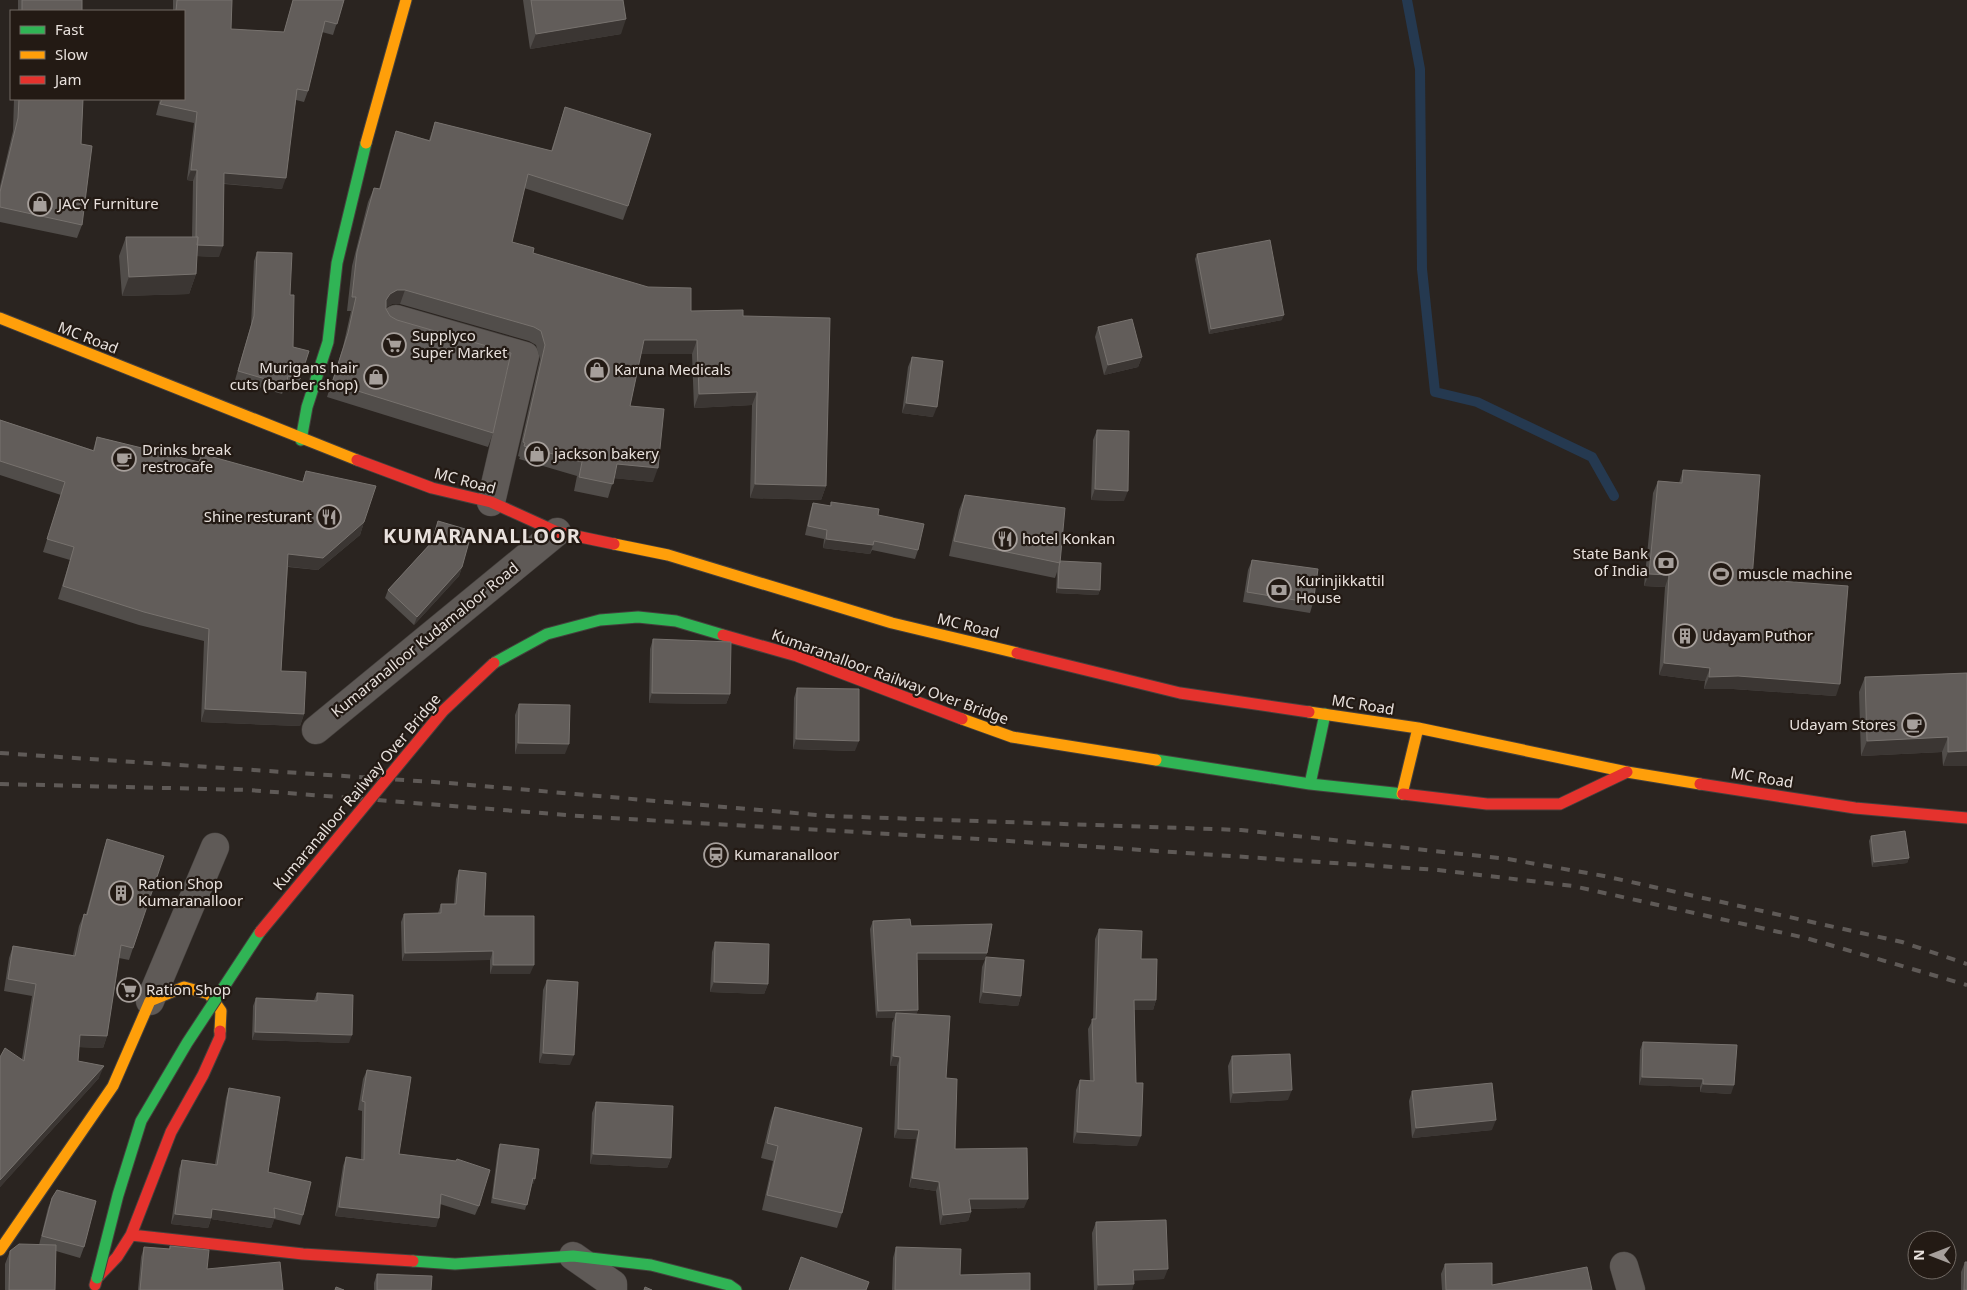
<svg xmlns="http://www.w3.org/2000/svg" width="1967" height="1290" font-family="'Noto Sans',sans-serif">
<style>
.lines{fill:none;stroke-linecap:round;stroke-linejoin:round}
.stream{stroke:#253950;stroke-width:10}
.street-casing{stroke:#45403d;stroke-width:29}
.fast-casing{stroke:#45403d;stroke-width:13}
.slow-casing{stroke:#45403d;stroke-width:13}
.jam-casing{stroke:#45403d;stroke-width:13}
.street{stroke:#5f5a57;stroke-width:28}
.fast{stroke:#30b455;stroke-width:11}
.slow{stroke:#ff9f0a;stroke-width:11}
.jam{stroke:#e5322d;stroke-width:11}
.rail{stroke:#5f5a57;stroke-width:4;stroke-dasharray:9 9;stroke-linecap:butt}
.fast-bridge-casing{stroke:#45403d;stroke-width:13;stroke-linecap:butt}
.slow-bridge-casing{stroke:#45403d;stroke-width:13;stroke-linecap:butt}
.jam-bridge-casing{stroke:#45403d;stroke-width:13;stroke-linecap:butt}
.fast-bridge{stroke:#30b455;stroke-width:11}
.slow-bridge{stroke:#ff9f0a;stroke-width:11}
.jam-bridge{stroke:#e5322d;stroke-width:11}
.wall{fill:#514d4a}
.shaded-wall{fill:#3b3633}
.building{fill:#625d5a;stroke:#77726e}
.labels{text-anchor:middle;stroke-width:4.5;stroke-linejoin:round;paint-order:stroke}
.poi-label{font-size:15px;fill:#e8e1dd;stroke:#231a14;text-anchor:start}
.street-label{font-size:15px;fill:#e8e1dd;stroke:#231a14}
.district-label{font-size:20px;font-weight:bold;letter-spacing:1px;fill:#e8e1dd;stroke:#231a14}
</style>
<rect width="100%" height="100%" fill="#2a2420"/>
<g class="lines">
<!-- stream -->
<path class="stream" d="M1407 0 1420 69 1422 269 1435 392 1477 402 1592 457 1614 496"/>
<!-- street casing -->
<g class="street-casing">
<path id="street" d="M396 319 525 356 491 502
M316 730 557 532
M150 1001 215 847
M573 1256 613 1284V1290
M1624 1266 1631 1290"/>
</g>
<!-- fast casing -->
<g class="fast-casing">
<path id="fast" d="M301 440 307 407 328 342 337 263 366 143
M1156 760 1310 784 1403 794
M1310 784 1325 714
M413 1261 455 1264 573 1256 651 1265 729 1285 736 1290"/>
</g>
<!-- slow casing -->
<g class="slow-casing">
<path id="slow" d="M366 143 406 0
M0 318 357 460
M614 544 668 555 892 623 1017 653
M1309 712 1418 728 1627 772 1700 784
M1402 794 1418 728
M0 1250 113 1086 150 1001 184 987 209 994 221 1011 220 1031"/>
</g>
<!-- jam casing -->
<g class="jam-casing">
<path id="jam" d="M357 460 432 488 491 502 557 532 614 544
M1017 653 1180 693 1309 712
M1700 784 1855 808 1967 818
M1403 794 1487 804H1560L1627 772
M131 1235 303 1254 413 1261
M95 1285 97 1278 117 1257 131 1235 171 1132 203 1075 220 1037V1031"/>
</g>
<!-- street -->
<use href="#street" class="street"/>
<!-- fast -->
<use href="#fast" class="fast"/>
<!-- slow -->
<use href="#slow" class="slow"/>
<!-- jam -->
<use href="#jam" class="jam"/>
<!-- rail -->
<path class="rail" d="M0 753 448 783 829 816 1241 830 1508 859 1604 876 1902 942 1967 964
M0 784 249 790 592 817 979 839 1438 870 1573 886 1806 938 1967 985"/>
<!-- fast-bridge casing -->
<g class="fast-bridge-casing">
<path id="fast-bridge" d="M494 663 547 634 600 620 638 617 676 621 723 635
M97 1278 118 1195 141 1121 187 1043 260 932"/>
</g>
<!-- slow-bridge casing -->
<g class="slow-bridge-casing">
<path id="slow-bridge" d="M962 719 1012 737 1156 760"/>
</g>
<!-- jam-bridge casing -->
<g class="jam-bridge-casing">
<path id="jam-bridge" d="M723 635 797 656 962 719
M260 932 443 711 494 663"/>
</g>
<!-- fast-bridge -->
<use href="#fast-bridge" class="fast-bridge"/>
<!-- slow-bridge -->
<use href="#slow-bridge" class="slow-bridge"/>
<!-- jam-bridge -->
<use href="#jam-bridge" class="jam-bridge"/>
</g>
<!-- wall -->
<path class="wall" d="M18 0H82V11H18Z
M173 0H232L231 29 284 32 293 0H344L333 35 322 32 308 91 304 102 296 100 282 189 224 184 219 257 197 256 196 274 189 294 122 296 119 256 126 237H192L193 181 187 180 194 123 156 115 160 99H184V11H173Z
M523 0H623L621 34 530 49Z
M14 99H83L81 144 82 225 77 238 0 222V186L13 131Z
M565 107 628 206 623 220 524 188 512 242 533 253 691 311 743 316 826 486 821 500 750 498 752 405 694 408 692 354H641L630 406 653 482 614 478 608 498 574 491 577 476 519 459 520 457 518 456 540 359 536 345 529 341 400 304H392L386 307V309L390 316 493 433 488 447 327 397 343 347 351 311H347L352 266 368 202 374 188 379 189 391 145 396 131 429 140 435 122 551 151Z
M257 252 290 295 293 347 300 379 297 388 286 385 282 394 235 380 251 325 254 261Z
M1197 254 1282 320 1209 334 1195 259Z
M1098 327 1142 357 1138 367 1104 375 1095 337Z
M912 357 933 417 902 413 908 367Z
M0 420 93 450 97 437 199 462 202 454 302 482 306 471 364 522 360 535 318 570 288 567 281 671 304 714 300 726 201 722 204 641 139 625 58 599 70 560 43 552 61 495 0 475Z
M1097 430 1124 501 1091 500 1093 440Z
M1683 470 1752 579 1836 696 1733 689H1704L1705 681 1659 675 1665 587 1644 586 1653 493 1658 481 1679 483Z
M965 495 1100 590 1098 595 1056 593 1057 572 1055 578 949 556 959 510Z
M831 502 878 515 918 550 915 559 872 550 870 554 823 548 824 539 805 535 810 512 813 503 830 506Z
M438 521 462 567 459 576 414 625 385 598 388 590 431 543Z
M1252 560 1313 603 1310 613 1243 602 1248 570Z
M653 639 730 694 726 704 649 703 650 649Z
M1967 673V766H1943L1942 752 1861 756 1859 692 1865 677Z
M797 688 855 751 793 749 794 698Z
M519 704 565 754H515V715Z
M1871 836 1909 858 1907 863 1872 867 1869 841Z
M107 839 133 948 129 960 119 958 107 1036 103 1048 79 1047 78 1061 99 1078 0 1187V1057L22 1059 32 996 4 991 9 958 13 946 73 955 79 926 84 914H86L103 851Z
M459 870 484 916 530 974H490V960L402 961 401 922 404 914 438 913 441 904H454L456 879Z
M873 921 911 926 987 953 984 960H917L918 1010 916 1014 946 1078 955 1149 1024 1208 971 1209V1212L968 1221 940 1225 936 1191 909 1187 916 1139 894 1138 897 1066H890L892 1023 894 1018H876L870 929Z
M1099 929 1141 959 1156 1000 1153 1010H1134L1137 1146 1073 1143 1076 1090 1080 1080 1090 1081 1088 1029 1093 1019 1095 939Z
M715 942 768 984 764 994 710 992 712 952Z
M986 957 1021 996 1018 1006 979 1003 982 967Z
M547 980 570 1065 539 1063 543 990Z
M317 993 349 1043 252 1040 253 1006 256 998 314 1000Z
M1643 1042 1731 1094 1700 1092V1087L1639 1085 1640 1050Z
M1232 1056 1288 1100 1230 1103 1228 1066Z
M367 1070 399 1154 479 1206 475 1215 440 1204 436 1227 335 1216 343 1166 346 1157 361 1160 362 1111 358 1110 363 1079Z
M229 1088 268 1172 303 1215 300 1225 274 1219 271 1228 211 1219 208 1228 171 1224 179 1169 182 1160 215 1164 226 1098Z
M1412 1091 1492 1130 1412 1138 1409 1101Z
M596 1102 671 1158 667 1168 590 1164 592 1113Z
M775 1107 842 1213 837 1228 762 1210 773 1161 761 1158 770 1121Z
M500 1144 535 1179 533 1184H532L525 1210 491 1203 498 1149Z
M52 1198 84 1247 80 1258 56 1251 55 1290H5V1264L10 1251 39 1245 48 1208Z
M1096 1222 1164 1279 1134 1280 1132 1290H1094L1092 1233Z
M170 1246 207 1269 283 1290H138L141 1257 144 1247 169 1249Z
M896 1247 960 1275 1030 1290H892L893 1258Z
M1965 1262 1967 1290H1961V1272Z
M1445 1264 1492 1285 1592 1290H1442L1441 1274Z
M377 1274 431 1290H374V1283Z"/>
<!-- shaded-wall -->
<path class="shaded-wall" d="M626 19 621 34 530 49 536 34Z
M191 170H197L193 181 187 180Z
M224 173 286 178 282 189 220 183Z
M196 245 223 246 219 257 192 256Z
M196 274 189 294 122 296 129 277Z
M397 290H405L400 304H392L385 308 386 300 390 294Z
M1284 315 1282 320 1209 334 1211 329Z
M644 340H697L692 354H639Z
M1142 357 1138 367 1104 375 1108 365Z
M757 392 752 405 694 408 699 394Z
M906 403 937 407 933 417 902 413Z
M617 464 658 468 653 482 612 478Z
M755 484 826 486 821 500 750 498Z
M1095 489 1128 491 1124 501 1091 500Z
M364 522 360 535 318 570 284 566 288 554Z
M826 539 873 545 870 554 823 548Z
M462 567 459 576 414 625 417 617Z
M1649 574 1669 575 1665 587 1644 586Z
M1058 588 1100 590 1098 595 1056 593Z
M1664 663 1710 668 1705 681 1659 675Z
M1738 676 1840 684 1836 696 1733 689H1704L1709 677Z
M652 693 730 694 726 704 649 703Z
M205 709 304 714 300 726 201 722Z
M1948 737 1942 752 1861 756 1867 741Z
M796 739 859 741 855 751 793 749Z
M518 743 569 744 565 754H515Z
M1967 751V766H1943L1948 752Z
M1909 858 1907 863 1872 867 1874 862Z
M493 951 490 960 402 961 405 953Z
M917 953H987L984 960H914Z
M493 965H534L530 974H490Z
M714 982 768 984 764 994 710 992Z
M983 992 1021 996 1018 1006 979 1003Z
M1134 1000H1156L1153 1010H1130Z
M918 1010 915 1018 896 1013 894 1018H876L878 1011Z
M255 1032 352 1035 349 1043 252 1040Z
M80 1035 107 1036 103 1048 76 1047Z
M543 1053 574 1055 570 1065 539 1063Z
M893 1056 900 1057 897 1066H890Z
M104 1066 99 1078 0 1187V1180Z
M1642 1077 1703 1079 1700 1087 1639 1085Z
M1703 1084 1734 1085 1731 1094 1700 1092Z
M1292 1090 1288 1100 1230 1103 1233 1093Z
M1496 1120 1492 1130 1412 1138 1416 1128Z
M898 1129 919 1130 916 1139 894 1138Z
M1077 1132 1141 1136 1137 1146 1073 1143Z
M593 1154 671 1158 667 1168 590 1164Z
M533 1178 535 1179 533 1184H531Z
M912 1178 939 1182 936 1191 909 1187Z
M969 1199H1028L1024 1208 966 1209Z
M339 1207 439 1218 436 1227 335 1216Z
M212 1209 275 1218 271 1228 211 1219 208 1228 171 1224 175 1214Z
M971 1212 968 1221 940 1225 943 1215Z
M1168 1269 1164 1279 1130 1281 1133 1270Z
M1134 1284 1132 1290H1097L1098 1285Z"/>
<!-- building -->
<path class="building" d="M22 0H82V11H22Z
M177 0H232L231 29 284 32 293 0H344L337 24 325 21 308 91 297 89 286 178 224 173 223 246 197 245 198 237H196L197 170H191L197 112 160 104 162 99H184V11H176Z
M531 0H623L626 19 536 34Z
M19 99H83L81 144 92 146 82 225 0 207V192L18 118Z
M565 107 651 134 628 206 528 174 512 242 534 248 533 253 648 287 691 288V311L743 310V316L830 318 826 486 755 484 757 392 699 394 697 340H644L630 406 664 409 658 468 617 464 613 484 579 477 582 462 524 446 525 443 523 442 545 345 541 331 534 327 405 290H397L390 294 386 300V309L390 316 397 320 511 353 493 433 332 383 348 333 356 297H352L357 252 365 221 374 188 380 189 396 131 430 141 435 122 552 151Z
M126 237H198L196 274 129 277Z
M1270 240 1284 315 1211 329 1197 254Z
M257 252 292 253 290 295H294L293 347 309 351 300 379 288 376 286 385 238 371 254 316Z
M1132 319 1142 357 1108 365 1098 327Z
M912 357 943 361 937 407 906 403Z
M0 420 94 451 97 437 199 462 202 454 303 482 306 471 376 486 364 522 323 558 288 554 281 671 306 672 304 714 205 709 209 629 144 612 63 586 74 547 47 539 65 482 0 461Z
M1097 430 1129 431 1128 491 1095 489Z
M1683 470 1760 475 1752 579 1848 586 1840 684 1738 676 1709 677 1710 668 1664 663 1669 575 1649 574 1658 481 1682 483Z
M965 495 1065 508 1060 563 954 541Z
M831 502 879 509 878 515 924 524 918 550 874 541 873 545 826 539 827 530 808 526 813 503 831 506Z
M438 521 472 531 462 567 417 617 388 590 432 542Z
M1252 560 1318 569 1313 603 1247 592Z
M1060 561 1101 563 1100 590 1058 588 1059 567Z
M653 639 731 642 730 694 652 693Z
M1967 673V751L1948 752V737L1867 741 1865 677Z
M797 688 859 689V741L796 739Z
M519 704 570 705 569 744 518 743Z
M1905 831 1909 858 1874 862 1871 836Z
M107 839 164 856 133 948 121 945 107 1036 80 1035 78 1061 104 1066 0 1180V1057L5 1048 24 1061 36 984 8 979 13 946 75 956 84 914 87 915Z
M459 870 486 873 484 916H534V965H493V951L405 953 404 914 441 913V904H456Z
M910 919 911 926 992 924 987 953H917L918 1010 878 1011 873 921Z
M1099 929 1142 931 1141 959H1157L1156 1000H1134L1136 1083H1143L1141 1136 1077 1132 1080 1080 1094 1081 1092 1019H1096Z
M715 942 769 944 768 984 714 982Z
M986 957 1024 960 1021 996 983 992Z
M547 980 578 982 574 1055 543 1053Z
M317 993 353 995 352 1035 255 1032 256 998 317 1001Z
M896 1013 950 1016 946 1078 957 1079 955 1149 1027 1148 1028 1199H969L971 1212 943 1215 939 1182 912 1178 919 1130 898 1129 900 1057 893 1056Z
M1643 1042 1737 1045 1734 1085 1703 1084V1079L1642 1077Z
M1290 1054 1292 1090 1233 1093 1232 1056Z
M367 1070 411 1077 399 1154 456 1161 457 1159 490 1170 479 1206 441 1194 439 1218 339 1207 346 1157 364 1160 365 1102 362 1101Z
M1492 1083 1496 1120 1416 1128 1412 1091Z
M229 1088 280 1097 268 1172 311 1182 303 1215 274 1208 275 1218 212 1209 211 1218 175 1214 182 1160 217 1165Z
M596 1102 673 1106 671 1158 593 1154Z
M775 1107 862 1128 842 1213 767 1195 778 1146 767 1143Z
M500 1144 539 1149 535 1179 533 1178 527 1205 493 1198Z
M57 1190 96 1201 84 1247 42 1236 52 1198Z
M1166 1220 1168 1269 1133 1270 1134 1284 1098 1285 1096 1222Z
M19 1244 56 1245 55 1290H9L10 1251Z
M170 1246 209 1250 207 1269 280 1262 283 1290H140L144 1247 170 1249Z
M896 1247 961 1249 960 1275 1030 1273V1290H895Z
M801 1257 869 1282 866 1290H789Z
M1965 1262H1967V1290H1964Z
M1492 1263V1285L1587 1267 1592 1290H1446L1445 1264Z
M377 1274 432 1276 431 1290H377Z
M336 1287 344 1290H335Z
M645 1287 652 1290H644Z"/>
<!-- icons -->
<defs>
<g id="shop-ring" transform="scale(1.25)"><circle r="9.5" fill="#231a14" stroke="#a69f9b" stroke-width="1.5"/><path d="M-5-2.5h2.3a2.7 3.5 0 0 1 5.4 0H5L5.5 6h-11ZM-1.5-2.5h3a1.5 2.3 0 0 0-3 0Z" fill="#a69f9b"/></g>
<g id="supermarket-ring" transform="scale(1.25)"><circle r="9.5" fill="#231a14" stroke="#a69f9b" stroke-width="1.5"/><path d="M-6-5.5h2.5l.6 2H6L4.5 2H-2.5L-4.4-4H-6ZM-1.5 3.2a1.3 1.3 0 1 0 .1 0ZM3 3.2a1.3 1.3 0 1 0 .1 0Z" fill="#a69f9b"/></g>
<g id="cafe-ring" transform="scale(1.25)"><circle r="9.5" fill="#231a14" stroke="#a69f9b" stroke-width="1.5"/><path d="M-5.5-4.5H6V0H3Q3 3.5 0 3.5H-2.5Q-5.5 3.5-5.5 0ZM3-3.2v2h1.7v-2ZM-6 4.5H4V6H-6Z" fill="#a69f9b"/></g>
<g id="restaurant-ring" transform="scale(1.25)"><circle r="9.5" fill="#231a14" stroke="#a69f9b" stroke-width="1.5"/><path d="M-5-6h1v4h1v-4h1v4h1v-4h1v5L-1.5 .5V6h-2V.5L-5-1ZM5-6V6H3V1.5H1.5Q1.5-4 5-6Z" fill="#a69f9b"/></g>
<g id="bank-ring" transform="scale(1.25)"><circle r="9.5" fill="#231a14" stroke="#a69f9b" stroke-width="1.5"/><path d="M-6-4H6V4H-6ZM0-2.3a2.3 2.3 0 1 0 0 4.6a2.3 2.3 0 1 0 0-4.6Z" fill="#a69f9b"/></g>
<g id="stadium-ring" transform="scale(1.25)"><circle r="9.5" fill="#231a14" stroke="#a69f9b" stroke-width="1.5"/><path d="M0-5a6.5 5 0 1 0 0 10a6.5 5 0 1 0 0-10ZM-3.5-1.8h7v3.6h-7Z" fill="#a69f9b"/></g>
<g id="building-ring" transform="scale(1.25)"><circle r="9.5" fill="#231a14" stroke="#a69f9b" stroke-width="1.5"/><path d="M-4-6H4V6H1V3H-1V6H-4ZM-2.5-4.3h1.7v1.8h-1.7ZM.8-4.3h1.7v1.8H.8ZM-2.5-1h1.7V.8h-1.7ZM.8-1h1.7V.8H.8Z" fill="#a69f9b"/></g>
<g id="station-ring" transform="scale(1.25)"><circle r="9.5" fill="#231a14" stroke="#a69f9b" stroke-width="1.5"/><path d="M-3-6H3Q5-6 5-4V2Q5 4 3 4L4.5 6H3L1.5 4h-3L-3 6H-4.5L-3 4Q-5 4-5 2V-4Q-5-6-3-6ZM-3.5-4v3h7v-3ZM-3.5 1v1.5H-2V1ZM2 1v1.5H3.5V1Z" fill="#a69f9b"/></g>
</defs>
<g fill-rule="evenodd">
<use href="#shop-ring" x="40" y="204"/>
<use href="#supermarket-ring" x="394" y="345"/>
<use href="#shop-ring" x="597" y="370"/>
<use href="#shop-ring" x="376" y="377"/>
<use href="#shop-ring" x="537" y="454"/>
<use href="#cafe-ring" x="124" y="459"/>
<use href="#restaurant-ring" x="329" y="517"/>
<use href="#restaurant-ring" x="1005" y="539"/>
<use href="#bank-ring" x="1666" y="563"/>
<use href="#stadium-ring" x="1721" y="574"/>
<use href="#bank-ring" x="1279" y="590"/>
<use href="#building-ring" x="1685" y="636"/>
<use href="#cafe-ring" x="1914" y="725"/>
<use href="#station-ring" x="716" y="855"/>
<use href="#building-ring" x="121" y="893"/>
<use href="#supermarket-ring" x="129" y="990"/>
</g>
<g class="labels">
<!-- poi labels -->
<g class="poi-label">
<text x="58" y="209">JACY Furniture</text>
<text x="412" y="341">Supplyco<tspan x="412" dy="17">Super Market</tspan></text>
<text x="358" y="373" text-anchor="end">Murigans hair<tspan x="358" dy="17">cuts (barber shop)</tspan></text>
<text x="614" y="375">Karuna Medicals</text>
<text x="142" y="455">Drinks break<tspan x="142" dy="17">restrocafe</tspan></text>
<text x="554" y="459">jackson bakery</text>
<text x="312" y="522" text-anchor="end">Shine resturant</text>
<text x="1022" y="544">hotel Konkan</text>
<text x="1648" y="559" text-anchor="end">State Bank<tspan x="1648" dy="17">of India</tspan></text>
<text x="1738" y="579">muscle machine</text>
<text x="1296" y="586">Kurinjikkattil<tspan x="1296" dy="17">House</tspan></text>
<text x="1702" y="641">Udayam Puthor</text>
<text x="1896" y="730" text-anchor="end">Udayam Stores</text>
<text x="734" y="860">Kumaranalloor</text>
<text x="138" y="889">Ration Shop<tspan x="138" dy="17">Kumaranalloor</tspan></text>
<text x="146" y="995">Ration Shop</text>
</g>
<!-- street labels -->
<g class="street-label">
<text transform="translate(88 338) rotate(21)" y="5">MC Road</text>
<text transform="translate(465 481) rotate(15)" y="5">MC Road</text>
<text transform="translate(968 626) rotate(14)" y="5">MC Road</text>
<text transform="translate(425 640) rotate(-39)" y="5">Kumaranalloor Kudamaloor Road</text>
<text transform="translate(890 677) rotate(20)" y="5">Kumaranalloor Railway Over Bridge</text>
<text transform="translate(1363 705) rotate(9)" y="5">MC Road</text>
<text transform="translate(1762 778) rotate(9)" y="5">MC Road</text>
<text transform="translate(357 792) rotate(-50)" y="5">Kumaranalloor Railway Over Bridge</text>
</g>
<!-- district labels -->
<g class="district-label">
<text x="482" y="543">KUMARANALLOOR</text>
</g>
</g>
<!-- legend -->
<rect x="10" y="10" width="175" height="90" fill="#231a14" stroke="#726a64"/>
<rect x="20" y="26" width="25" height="8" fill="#30b455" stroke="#726a64"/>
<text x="55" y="35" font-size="15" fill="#e8e1dd">Fast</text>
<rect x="20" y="51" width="25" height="8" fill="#ff9f0a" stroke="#726a64"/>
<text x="55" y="60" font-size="15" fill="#e8e1dd">Slow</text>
<rect x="20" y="76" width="25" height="8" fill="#e5322d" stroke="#726a64"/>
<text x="55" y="85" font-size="15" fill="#e8e1dd">Jam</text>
<!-- north arrow -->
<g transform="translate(1932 1255) rotate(270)"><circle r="24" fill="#231a14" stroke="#726a64"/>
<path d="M0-4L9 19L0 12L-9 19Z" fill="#a69f9b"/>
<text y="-8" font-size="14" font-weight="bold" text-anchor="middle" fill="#e8e1dd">N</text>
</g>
</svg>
